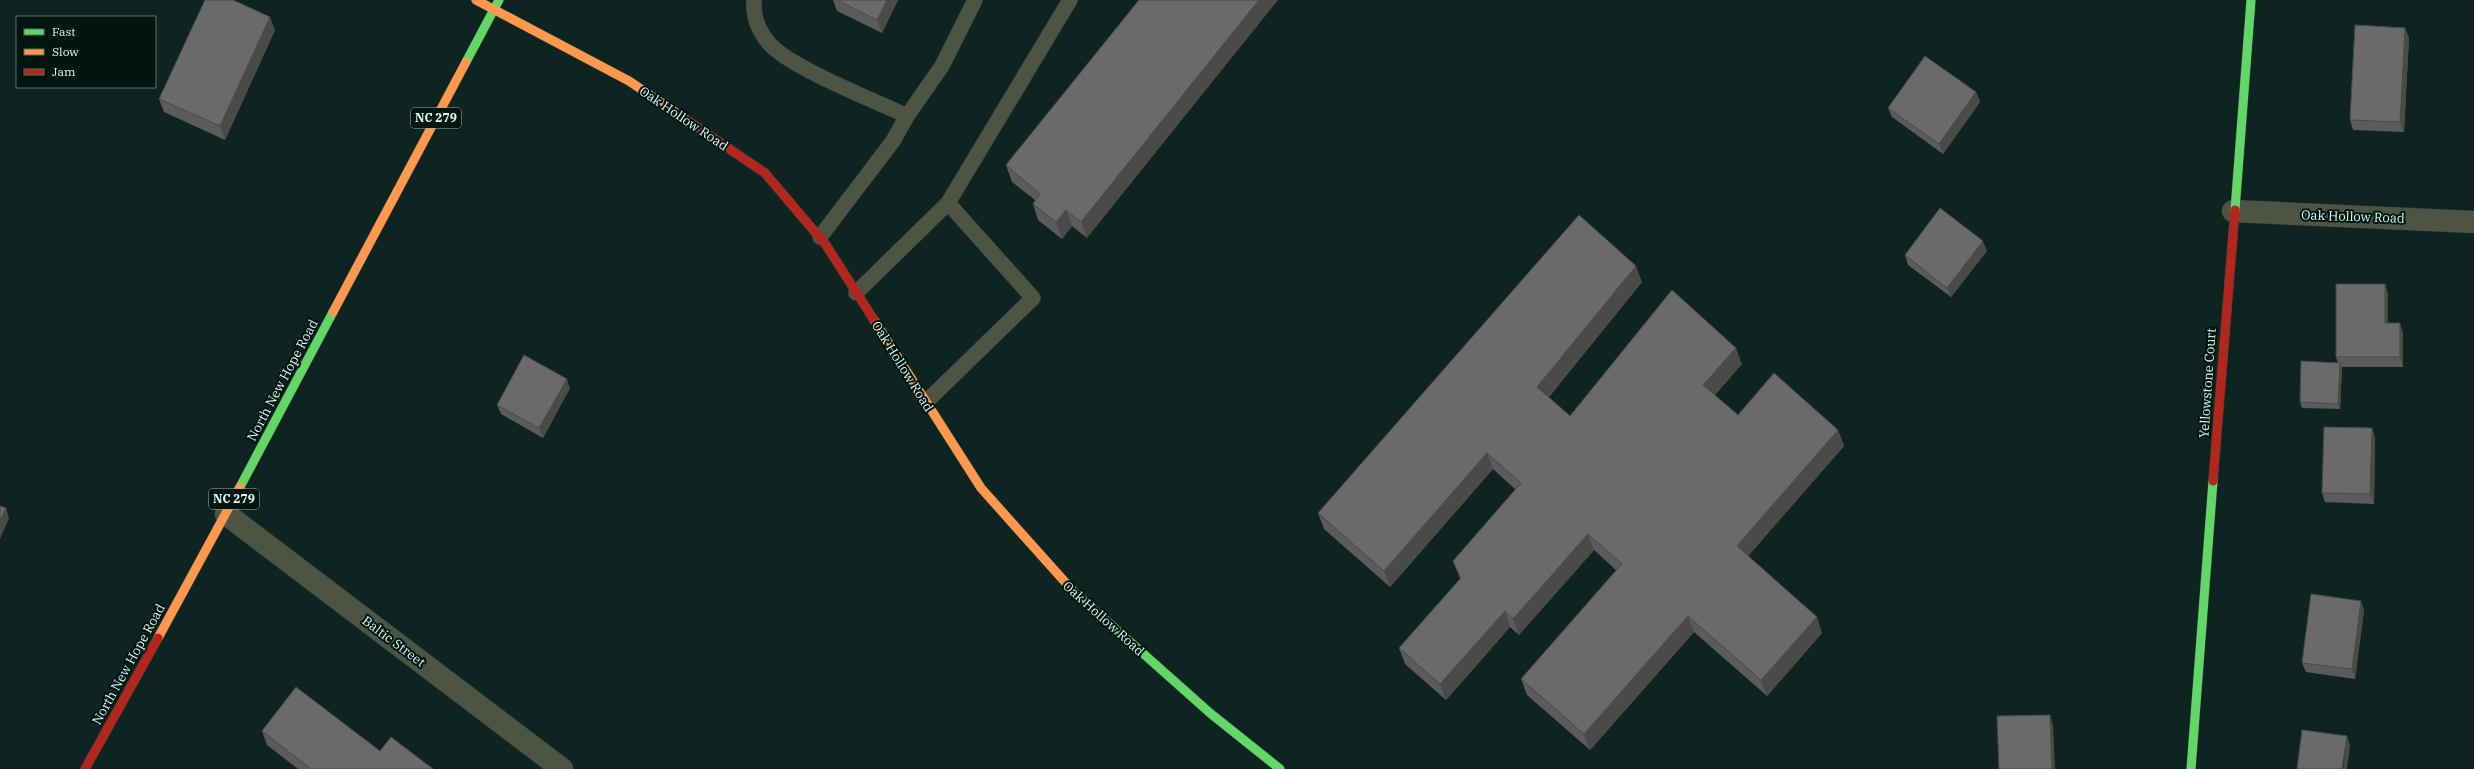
<svg xmlns="http://www.w3.org/2000/svg" width="2474" height="769" font-family="'IBM Plex Serif',serif">
<style>
.lines{fill:none;stroke-linecap:round;stroke-linejoin:round}
.lane-casing{stroke:#2c403c;stroke-width:16}
.street-casing{stroke:#2c403c;stroke-width:23}
.fast-casing{stroke:#2c403c;stroke-width:10}
.slow-casing{stroke:#2c403c;stroke-width:10}
.jam-casing{stroke:#2c403c;stroke-width:10}
.lane{stroke:#4e5444;stroke-width:15}
.street{stroke:#4e5444;stroke-width:22}
.fast{stroke:#63d668;stroke-width:9}
.slow{stroke:#ff974d;stroke-width:9}
.jam{stroke:#b3261e;stroke-width:9}
.wall{fill:#5b5a5c}
.shaded-wall{fill:#4a4a4b}
.building{fill:#6a696b;stroke:#4a4a4b}
.labels{text-anchor:middle;stroke-width:4;stroke-linejoin:round;paint-order:stroke}
.shield{fill:#001410;stroke:#96b5ae;stroke-width:1}
.shield-label{font-size:12px;font-weight:bold;fill:#d6faf1}
.street-label{font-size:13px;fill:#d6faf1;stroke:#001410}
</style>
<rect width="100%" height="100%" fill="#0e2421"/>
<g class="lines">
<!-- lane casing -->
<g class="lane-casing">
<path id="lane" d="M754 0C753 15 758 30 768 42 786 66 876 101 907 116L893 141 820 237
M907 116 942 66 975 0
M948 203 1070 0
M856 293 948 203 1033 298 926 402"/>
</g>
<!-- street casing -->
<g class="street-casing">
<path id="street" d="M2233 211 2474 222
M226 514 562 769"/>
</g>
<!-- fast casing -->
<g class="fast-casing">
<path id="fast" d="M466 62 499 0
M2235 210 2251 0
M240 487 333 312
M1074 592 1210 713 1280 769
M2191 769 2213 481"/>
</g>
<!-- slow casing -->
<g class="slow-casing">
<path id="slow" d="M476 0 629 81 678 114
M333 312 466 62
M874 320 981 488 1074 592
M158 638 240 487"/>
</g>
<!-- jam casing -->
<g class="jam-casing">
<path id="jam" d="M678 114 765 173 826 245 874 320
M2213 481 2235 210
M85 769 158 638"/>
</g>
<!-- lane -->
<use href="#lane" class="lane"/>
<!-- street -->
<use href="#street" class="street"/>
<!-- fast -->
<use href="#fast" class="fast"/>
<!-- slow -->
<use href="#slow" class="slow"/>
<!-- jam -->
<use href="#jam" class="jam"/>
</g>
<!-- wall -->
<path class="wall" d="M833 0H898L882 33 837 11Z
M1139 0 1087 238 1072 226 1062 239 1038 220 1033 204 1035 200 1012 182 1006 165Z
M2405 28 2409 38 2404 132 2353 130 2350 120Z
M275 30 225 140 164 112 159 99Z
M1976 92 1980 102 1943 154 1892 117 1888 108Z
M1987 251 1951 297 1908 265 1905 255Z
M1642 282 1549 397 1570 416 1742 364 1715 395 1738 415 1838 430 1844 446 1748 556 1822 633 1767 696 1694 632 1590 750 1527 695 1521 679 1616 570 1594 550 1519 635 1510 627 1446 700 1405 664 1399 648 1460 579 1453 561 1516 490 1493 469 1390 587 1324 529 1318 513Z
M2385 284 2388 294V323L2403 333V367H2342L2340 409 2302 408 2300 402 2338 363 2336 357Z
M570 388 543 438 501 414 497 405Z
M2372 428 2375 438 2374 504 2325 502 2322 493Z
M2364 610 2355 679 2306 672 2302 663Z
M262 731 380 751 433 769H298L267 745Z"/>
<!-- shaded-wall -->
<path class="shaded-wall" d="M887 0H898L882 33 877 20Z
M1259 0H1278L1087 238 1081 222Z
M270 17 275 30 225 140 220 126Z
M2405 28 2409 38 2404 132 2400 122Z
M1976 92 1980 102 1943 154 1939 144Z
M1066 210 1072 226 1062 239 1056 222Z
M1983 241 1987 251 1951 297 1947 288Z
M1636 266 1642 282 1543 403 1537 387Z
M2385 284 2388 294V333L2385 323Z
M2400 323 2403 333V367L2400 357Z
M1736 348 1742 364 1709 401 1703 385Z
M2340 363 2342 368 2340 409 2338 404Z
M567 379 570 388 543 438 539 428Z
M2372 428 2375 438 2374 504 2370 494Z
M1838 430 1844 446 1743 562 1737 546Z
M1487 453 1493 469 1390 587 1384 571Z
M6 508 9 518 0 539V521Z
M1588 534 1594 550 1519 635 1513 619Z
M2361 601 2364 610 2355 679 2352 669Z
M1505 611 1510 627 1446 700 1440 684Z
M1688 616 1694 632 1590 750 1584 734Z
M1817 617 1822 633 1767 696 1761 680Z
M2050 715 2053 725 2055 769H2052Z
M2347 736 2350 746 2347 769H2343Z"/>
<!-- building -->
<path class="building" d="M205 0H233L270 17 220 126 159 99Z
M837 0H887L877 20Z
M1139 0H1259L1081 222 1066 210 1056 222 1033 204 1040 194 1006 165Z
M2355 25 2405 28 2400 122 2350 120Z
M1925 56 1976 92 1939 144 1888 108Z
M1940 208 1983 241 1947 288 1905 255Z
M1579 215 1636 266 1537 387 1570 416 1672 290 1736 348 1703 385 1738 415 1774 373 1838 430 1737 546 1817 617 1761 680 1688 616 1584 734 1521 679 1622 564 1588 534 1513 619 1505 611 1440 684 1399 648 1461 578 1453 561 1521 483 1487 453 1384 571 1318 513Z
M2336 284H2385V323H2400V357H2336Z
M524 355 567 379 539 428 497 405Z
M2301 361 2340 363 2338 404 2300 402Z
M2324 427 2372 428 2370 494 2322 493Z
M0 506 6 508 0 521Z
M2311 594 2361 601 2352 669 2302 663Z
M296 687 380 751 391 737 433 769H311L262 731Z
M2050 715 2052 769H1999L1997 716Z
M2302 730 2347 736 2342 769H2344H2297Z"/>
<g class="labels">
<!-- shield labels -->
<g class="shield">
<rect x="411" y="108" width="50" height="20" rx="3"/>
<rect x="209" y="489" width="50" height="20" rx="3"/>
</g>
<g class="shield-label">
<text x="436" y="122">NC 279</text>
<text x="234" y="503">NC 279</text>
</g>
<!-- street labels -->
<g class="street-label">
<text transform="translate(684 118) rotate(34)" y="5">Oak Hollow Road</text>
<text transform="translate(2353 216) rotate(2)" y="5">Oak Hollow Road</text>
<text transform="translate(903 366) rotate(58)" y="5">Oak Hollow Road</text>
<text transform="translate(282 380) rotate(-62)" y="5">North New Hope Road</text>
<text transform="translate(2207 383) rotate(-86)" y="5">Yellowstone Court</text>
<text transform="translate(1104 618) rotate(42)" y="5">Oak Hollow Road</text>
<text transform="translate(394 641) rotate(37)" y="5">Baltic Street</text>
<text transform="translate(128 664) rotate(-61)" y="5">North New Hope Road</text>
</g>
</g>
<!-- legend -->
<rect x="16" y="16" width="140" height="72" fill="#001410" stroke="#56706a"/>
<rect x="24" y="29" width="20" height="6" fill="#63d668" stroke="#56706a"/>
<text x="52" y="36" font-size="12" fill="#d6faf1">Fast</text>
<rect x="24" y="49" width="20" height="6" fill="#ff974d" stroke="#56706a"/>
<text x="52" y="56" font-size="12" fill="#d6faf1">Slow</text>
<rect x="24" y="69" width="20" height="6" fill="#b3261e" stroke="#56706a"/>
<text x="52" y="76" font-size="12" fill="#d6faf1">Jam</text>
</svg>
